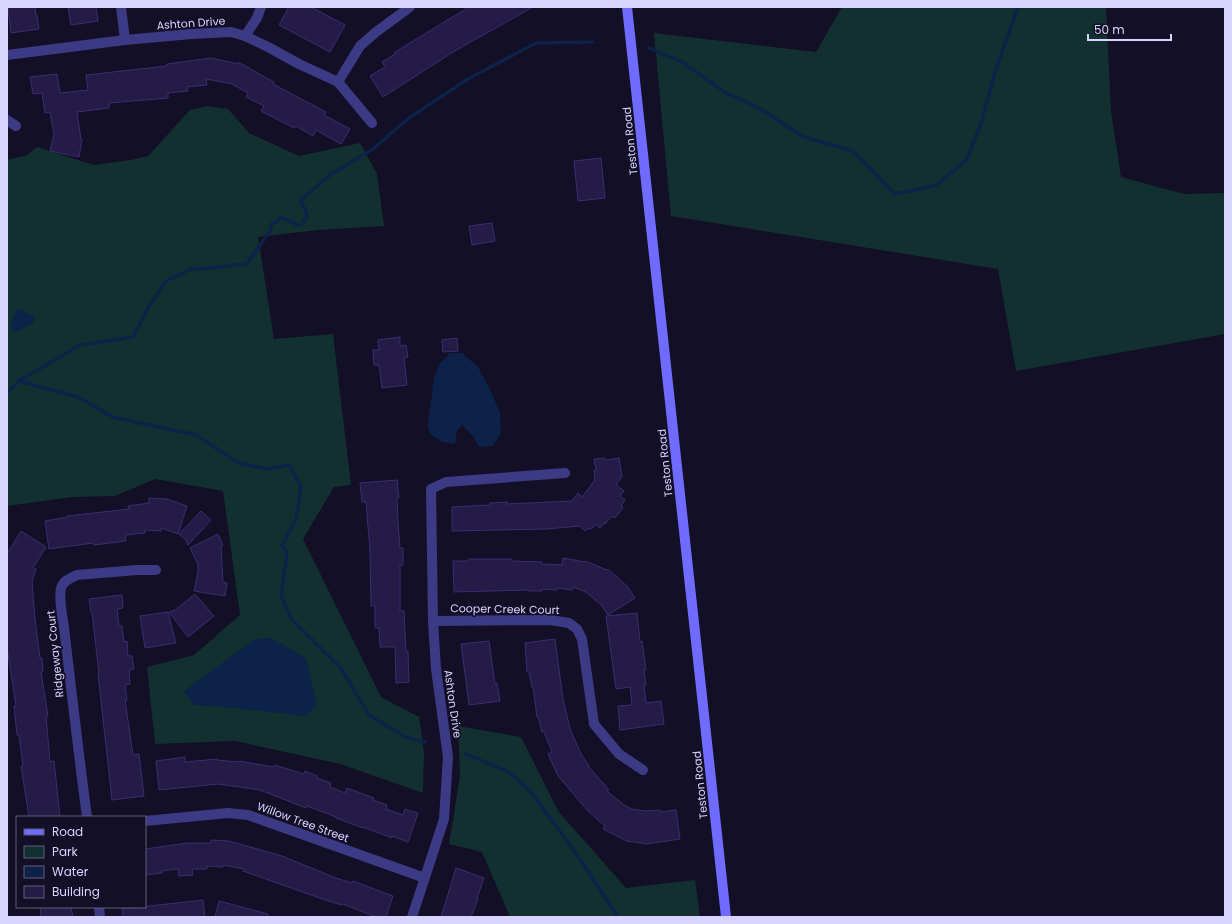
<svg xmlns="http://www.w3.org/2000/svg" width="1232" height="924" font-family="Poppins,sans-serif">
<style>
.green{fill:#12302f}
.water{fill:#0c2248}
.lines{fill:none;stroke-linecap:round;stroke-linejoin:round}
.stream{stroke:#0c2248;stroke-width:3.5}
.building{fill:#241b47;stroke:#3b2d73}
.street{stroke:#3d3a85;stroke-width:10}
.secondary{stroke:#6f6bff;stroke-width:10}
.labels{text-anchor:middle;stroke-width:3.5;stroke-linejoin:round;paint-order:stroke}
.street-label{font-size:11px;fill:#d9d4ff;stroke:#130f26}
</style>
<rect width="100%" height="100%" fill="#130f26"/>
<!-- green -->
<path class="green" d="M842 7H1106L1111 111 1121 177 1184 194 1225 193V334L1016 371 998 269 671 216 654 33 816 52Z
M207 106 228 109 249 133 299 156 360 143 377 174 384 226 318 230 258 237 274 339 333 334 351 485 334 487 303 539 381 697 419 717 424 752 423 793 340 764 235 741 155 744 147 667 194 655 240 615 223 491 155 479 115 496 72 497 7 506V160L27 155 37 147 94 165 131 160 148 156 190 110Z
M458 726 521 737 558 811 626 888 695 880 700 917H510L482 852 449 844 460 776Z"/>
<!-- water -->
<path class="water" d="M18 309H22L27 313 34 316V322L15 333 12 330 11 321Z
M450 353H462L478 367 490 389 500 413 501 433 493 446 479 447 473 436 462 425 457 431 455 444 442 442 430 434 428 425 434 378 439 365Z
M271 638 306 658 317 705 306 716 234 708 194 705 184 691 255 639Z"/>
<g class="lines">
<!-- stream -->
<path class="stream" d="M649 48 682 62 726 93 757 107 804 137 853 151 895 194 937 185 967 159 981 124 995 72 1018 7
M19 381 78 397 113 417 196 435 239 463 268 469 289 465 301 486 296 519 282 545 287 553 281 596 292 620 341 668 369 715 407 738 425 742
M7 393 19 381 80 345 133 337 148 308 166 281 189 270 247 264 270 231 272 223 277 222 281 217C286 221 292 220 297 225H301L307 217C307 209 301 206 301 200L330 175 373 149 409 118 468 79 536 43 593 42
M466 754 509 772 531 792 580 859 618 917"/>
</g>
<!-- building -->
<path class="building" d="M8 7H35L36 15H37L39 29 11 33Z
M68 7H96L98 21 71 25Z
M289 7H311L345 25 330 52 279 25Z
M469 7H533L453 52 383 97 370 76 385 67 382 62 395 54V52Z
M211 58 238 64V62L274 82 273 84 326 112 324 115 350 129 341 144 316 130 313 136 296 126 294 128 261 111 264 106 246 97 248 93 232 84 206 79 207 85 187 87 188 91 168 93V98L109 103V108L77 112 81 139H82L79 157 50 151 54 134 50 112 45 113 42 93 33 94 30 77 57 74 60 93 88 90 86 75 167 66V64Z
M601 158 605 198 578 201 574 161Z
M492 223 495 241 472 245 469 226Z
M400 337V346L406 345 408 357 404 358 407 385 382 388 379 365H374L373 350H379L378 340Z
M457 338 458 351 443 352 442 340Z
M605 458 606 460 619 458 622 477 616 485 624 491 620 496 625 500 621 506 623 508 615 518 612 516 605 524 604 523 600 528 596 524 593 528 587 529 585 531 580 526 546 529 452 531V507L490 505V503L507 502V504L572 501 578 493 582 497 595 480 594 470H596L594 459Z
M397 480 399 498H397L398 522 400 548H403V565H400V611H404L406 651H408L409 682 396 683 395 647H380L379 628H375V606H371L370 551 366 502H362L360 483Z
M149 498 167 499 187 506 178 534 161 528V531L145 530V533L125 535 126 541 94 545 93 543 49 549 45 521 68 517 67 516 129 509 128 506 149 503Z
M201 511 211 520 188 545 185 539 179 534Z
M21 531 46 547 33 568 36 569 32 582 35 619 40 658H42L43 672H41L48 716H46L50 762 54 761 60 817H29L21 766H23L19 735H17L14 706H16L7 647V554Z
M218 534 223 546 221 547 223 582 227 583 225 596 194 591 198 572V564L190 548Z
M563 558 585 562V561L607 570 608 569 628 587 635 598 608 615 602 606 586 592 573 587 572 590 557 588V590L542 589V591H529V590L454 592 453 561H468V559H512V561L542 562V564L562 565Z
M195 594 214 616 188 637 169 612 175 610Z
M122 595 123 608 117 609 119 626H122L124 642 127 641 128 656H132L134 669 129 670 130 684 125 685 127 700H125L133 755 139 754 144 796 112 800 98 674H99L92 612H91L89 599Z
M168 612 176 643 145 648 140 616Z
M637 613 640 642 642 641 646 670H644L646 685H644L646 703 661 701 664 724 620 730 618 706 632 705 630 687 616 689 606 616Z
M555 639 563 699 570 729 581 754 589 766H588L609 790 607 791 624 805 631 809 646 811 660 810V812L676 810 680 839 647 844 627 841 603 829 605 826 588 811 558 776 548 754 552 752 544 732H542L538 717H537L533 687H532L529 672H527L525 643Z
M489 641 495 684 497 683 500 701 469 705 461 644Z
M185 757V762L217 759V760L238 762 239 761 274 767 275 765 304 774 305 771 317 776V778L331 783 330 787 345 793 347 788 374 798 373 800 387 805 386 809 403 815 405 809 418 813 408 842 392 836V838L363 827V828L336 818V817L307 806 306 808 260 790 218 784 159 790 156 761Z
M211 840 229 841 282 856 336 878 352 883 353 881 393 896 386 917H376L343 904 342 905 328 901 243 871 244 869 223 865V867L207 866V869H192L193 875 179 876 178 869 161 871 162 873 145 875V849L188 843H211Z
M456 868 484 878 477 898 478 899 471 917H441Z
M203 900 205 917H123L122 909Z
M219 901 268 914V917H215Z
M40 907H71L73 917H41Z"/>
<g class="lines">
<!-- street -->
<path class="street" d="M121 7 125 40
M245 36 257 18 261 7
M7 55 125 40 191 34 231 32 245 36 268 47 299 64 338 82 372 123
M338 82 360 46 376 32 410 7
M7 120 16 126
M433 621 550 620 569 623 577 629 582 639 594 724 619 754 643 770
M87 817C79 757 72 696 65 636 64 622 58 601 61 588 64 580 71 578 77 575L137 570H156
M145 821 228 813 248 815 425 878
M99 907 100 917
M412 917 444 819 448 757 436 669 433 621 431 489 446 482 565 473"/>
<!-- secondary -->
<path class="secondary" d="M627 7 726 917"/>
</g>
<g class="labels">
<!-- street labels -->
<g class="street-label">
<text transform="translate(191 23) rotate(-4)" y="4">Ashton Drive</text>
<text transform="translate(630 141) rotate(-96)" y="4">Teston Road</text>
<text transform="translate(665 463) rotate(-96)" y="4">Teston Road</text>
<text transform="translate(505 609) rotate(1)" y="4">Cooper Creek Court</text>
<text transform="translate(55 654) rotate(-96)" y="4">Ridgeway Court</text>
<text transform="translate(453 704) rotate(82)" y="4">Ashton Drive</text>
<text transform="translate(700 785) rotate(-96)" y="4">Teston Road</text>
<text transform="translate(303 822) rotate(20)" y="4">Willow Tree Street</text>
</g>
</g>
<!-- border -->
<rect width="1232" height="924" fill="none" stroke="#d9d4ff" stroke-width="16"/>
<!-- legend -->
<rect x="16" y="816" width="130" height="92" fill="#130f26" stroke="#625e7d"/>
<rect x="24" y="829" width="20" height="6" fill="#6f6bff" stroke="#625e7d"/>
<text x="52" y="836" font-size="12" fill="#d9d4ff">Road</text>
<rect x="24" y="846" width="20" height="12" fill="#12302f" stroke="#625e7d"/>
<text x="52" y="856" font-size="12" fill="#d9d4ff">Park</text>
<rect x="24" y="866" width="20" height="12" fill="#0c2248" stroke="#625e7d"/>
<text x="52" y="876" font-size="12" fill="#d9d4ff">Water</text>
<rect x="24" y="886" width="20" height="12" fill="#241b47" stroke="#625e7d"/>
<text x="52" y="896" font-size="12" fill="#d9d4ff">Building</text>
<!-- scale -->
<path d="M1088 34v6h83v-6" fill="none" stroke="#d9d4ff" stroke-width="2"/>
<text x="1094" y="34" font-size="12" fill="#d9d4ff" stroke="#130f26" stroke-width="3" paint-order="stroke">50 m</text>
</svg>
